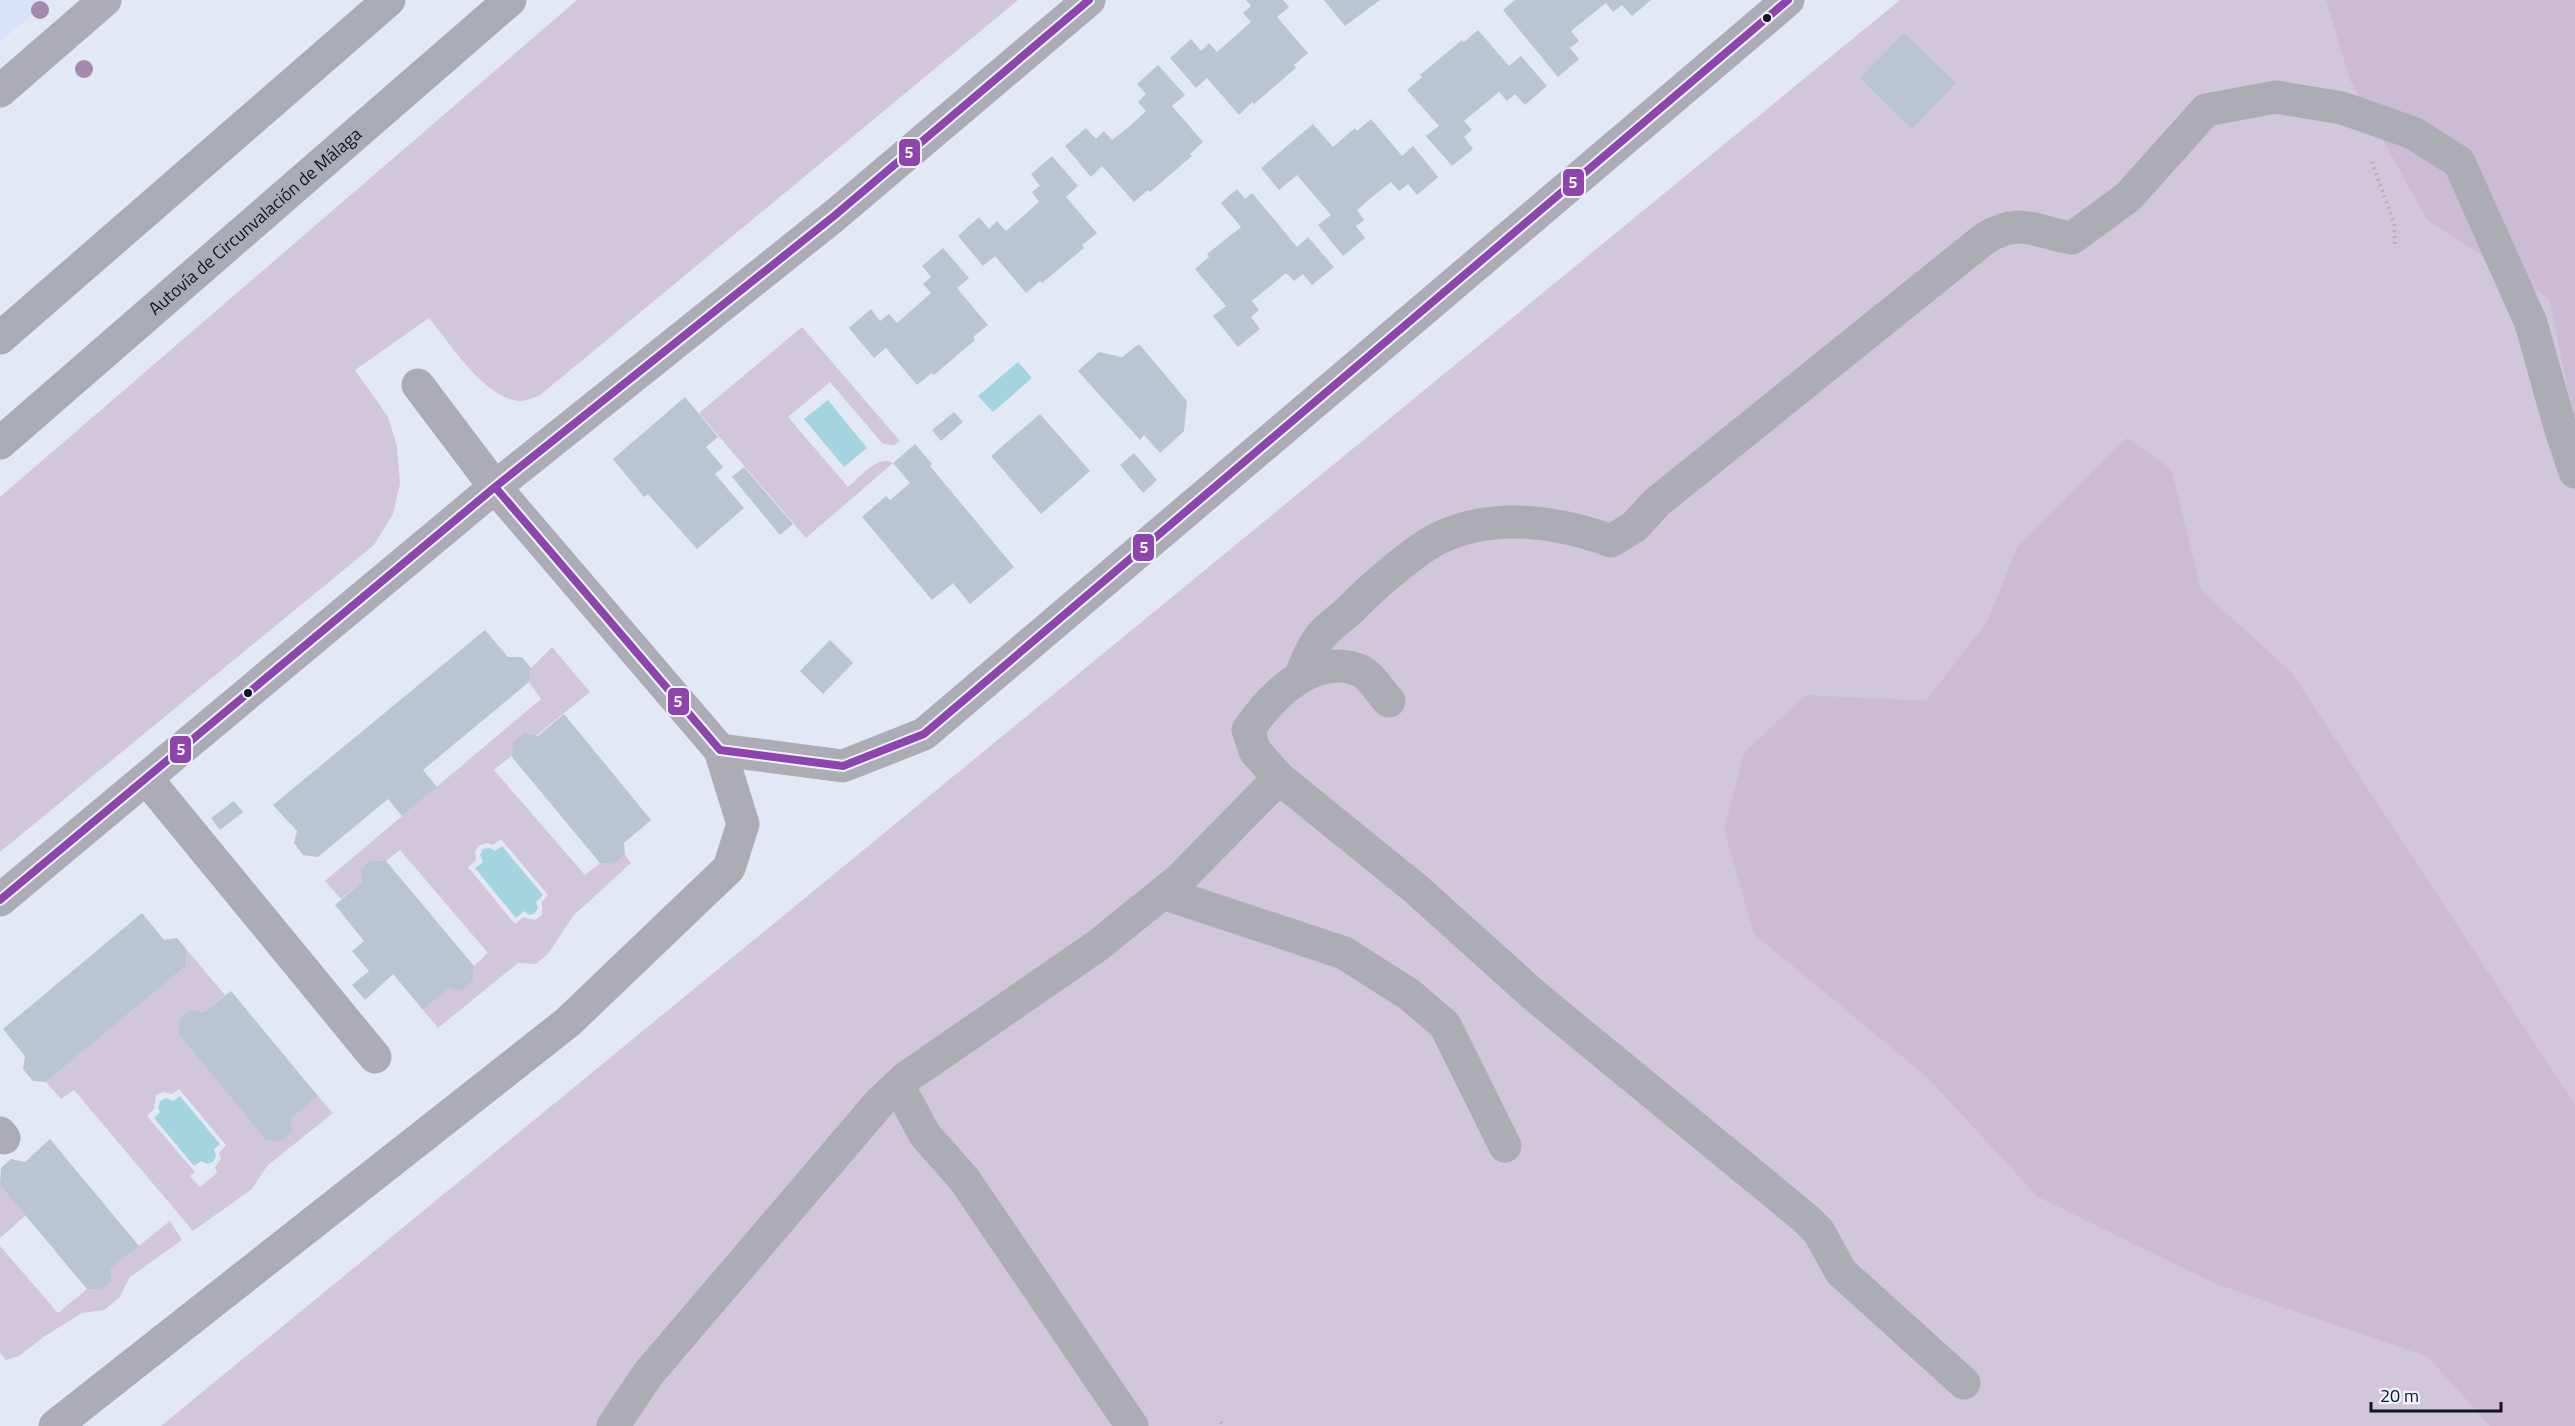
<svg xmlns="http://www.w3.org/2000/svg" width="2575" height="1426" font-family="'Titillium Web',sans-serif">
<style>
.built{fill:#d9e2f8}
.green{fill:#d2c6da;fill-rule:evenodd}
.forest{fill:#cdbad5}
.water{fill:#a3d4df}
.building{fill:#b9c5d1}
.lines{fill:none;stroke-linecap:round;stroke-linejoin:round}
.path{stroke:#acafb7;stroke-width:4;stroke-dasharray:1.5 4.5;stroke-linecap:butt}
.minor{stroke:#acacb4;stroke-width:33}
.highway{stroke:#aaacb4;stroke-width:33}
.bus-1-casing{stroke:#edf2ff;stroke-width:12}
.bus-1{stroke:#8e44ad;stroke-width:8}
.tree{fill:#a389ab}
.bus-dot{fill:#111520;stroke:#edf2ff;stroke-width:2}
.labels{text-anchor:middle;stroke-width:4.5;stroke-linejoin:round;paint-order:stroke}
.street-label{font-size:18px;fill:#111520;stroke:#edf2ff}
.line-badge{stroke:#edf2ff;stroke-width:2}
.badge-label{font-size:16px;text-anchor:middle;font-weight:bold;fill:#fff}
</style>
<rect width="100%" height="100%" fill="#e3e8f5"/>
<!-- built -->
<path class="built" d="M0 0H48L0 42Z"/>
<!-- green -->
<path class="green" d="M577 0H1018L539 396C534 397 527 401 521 401 486 401 449 342 429 318L355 370 388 417 397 446 400 484 393 514 374 545 0 852V497Z
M1900 0H2575V1426H161Z
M802 327 900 441 894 445 883 444 830 382 788 417 848 487C859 478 878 454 893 463L806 538 699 413Z
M552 647 590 692 494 770 585 875 600 863 614 864 625 855 631 863 573 916 548 954 536 964 518 963 438 1028 423 1010 449 988 463 990 473 981 474 966 488 953 400 850 386 861 371 860 360 869 362 882 341 899 325 881 541 699 529 682 531 668ZM501 839 548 895 542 902V915L535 920 523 917 515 924 468 867 476 860 475 851 480 845 488 843 493 845Z
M187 950 225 995 204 1012 191 1010 180 1018 291 1119 318 1096 333 1113 267 1166 252 1189 193 1231 74 1090 61 1099 46 1082 186 966ZM179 1089 226 1145 219 1153 221 1159 215 1167 217 1173 200 1187 190 1176 195 1172 147 1116 154 1109 156 1095 163 1092 172 1094Z
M0 1185 26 1215 0 1238Z
M170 1221 182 1240 130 1277 119 1298 104 1310 82 1313 45 1336 19 1356 6 1360 0 1353V1246L58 1313 87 1289 101 1290 112 1281 111 1268Z"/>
<!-- forest -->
<path class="forest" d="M2326 0H2575V425L2549 298 2427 220 2350 80Z
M2127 438 2171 469 2201 590 2292 673 2575 1105V1426H2490L2428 1357 2216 1284 2038 1197 1927 1077 1754 934 1724 829 1744 753 1805 695 1926 701 1988 620 2018 545Z"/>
<!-- water -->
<path class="water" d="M1018 362 1032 378 993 412 978 396Z
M828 400 867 448 844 467 804 419Z
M502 846 543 895 536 902 538 908 534 914 529 915 524 911 516 918 475 868 483 862 480 855 483 849 490 848 495 851Z
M180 1096 220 1144 214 1149 216 1156 213 1162 207 1164 201 1161 194 1166 154 1118 160 1112 158 1108 160 1101 166 1098 173 1101Z"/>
<!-- building -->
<path class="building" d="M1246 0H1283L1289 7 1277 17 1308 53 1294 65 1296 68 1254 104 1252 102 1239 115 1207 78 1196 88 1170 58 1191 39 1201 51 1209 43 1217 52 1251 22 1243 13 1251 6Z
M1324 0H1380L1345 26Z
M1515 0H1651L1632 16 1622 5 1613 12 1606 3 1571 31 1579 41 1570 48 1579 59 1558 77 1503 10Z
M1478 30 1509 66 1521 56 1547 86 1525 105 1515 94 1507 101 1499 92 1464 121 1472 130 1464 137 1473 149 1452 166 1426 136 1439 126 1407 90 1422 77 1420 75 1462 40 1464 42Z
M1904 33 1956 83 1912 129 1860 78Z
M1158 65 1185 95 1172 106 1203 142 1190 154 1192 156 1150 192 1148 190 1134 202 1102 166 1091 177 1065 146 1086 128 1096 139 1104 131 1112 140 1130 126 1146 111 1138 102 1146 94 1137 84Z
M1371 119 1402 156 1413 146 1438 177 1417 195 1408 184 1399 191 1391 182 1372 197 1357 210 1364 220 1356 226 1365 238 1343 256 1318 225 1331 215 1297 175 1279 190 1261 168 1313 124 1333 147 1355 128 1357 131Z
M1052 156 1078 186 1066 197 1097 233 1082 245 1084 248 1042 283 1040 281 1026 293 995 256 983 266 958 236 979 217 989 229 997 221 1006 231 1039 202 1032 192 1040 186 1031 174Z
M1237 189 1245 199 1252 193 1297 247 1308 237 1334 267 1312 285 1303 274 1294 281 1286 273 1252 301 1259 310 1251 317 1260 329 1238 347 1213 316 1226 306 1195 269 1209 257 1207 254 1241 227 1221 203Z
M943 248 969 278 957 288 988 325 973 337 975 340 934 375 932 373 917 385 886 348 874 358 849 328 871 309 880 321 889 314 897 323 931 293 923 284 931 277 922 266Z
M1139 344 1187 401 1184 431 1160 453 1144 435 1140 440 1078 371 1099 352 1122 357Z
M685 397 718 437 706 447 723 467 715 474 744 508 697 549 648 494 644 497 613 459Z
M954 412 963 422 941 441 932 430Z
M1040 414 1090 471 1041 514 991 456Z
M915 444 932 464 930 466 1014 567 970 604 953 583 932 600 862 517 886 496 890 500 910 483 893 463Z
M1134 453 1157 480 1143 493 1120 465Z
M744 467 793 524 780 535 732 477Z
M485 630 508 657H522L531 668 529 682 423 770 437 787 402 816 388 799 318 857 303 855 294 843 297 831 273 805Z
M830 640 853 663 823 694 800 671Z
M564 714 651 820 624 843 625 855 614 864 600 863 512 757 513 742 524 733 538 736Z
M234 801 243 812 220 830 211 818Z
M371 860 386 861 474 966 473 981 462 991 449 988 423 1010 393 974 365 1000 352 985 369 971 352 951 364 941 335 905 362 882 360 869Z
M142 913 164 940 177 938 187 950 186 966 46 1082 33 1081 23 1069 25 1056 3 1029Z
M231 991 318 1096 291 1119 292 1132 281 1141 266 1140 179 1034 180 1018 191 1010 204 1012Z
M50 1139 139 1246 111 1268 112 1281 101 1290 87 1289 0 1185 1 1168 11 1159 25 1162Z"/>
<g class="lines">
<!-- path -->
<path class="path" d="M2372 162 2394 223 2395 247
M1221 1422 1223 1426"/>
<!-- minor -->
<path class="minor" d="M0 91 105 0
M418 385 495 487 720 750 843 766 924 734 1788 0
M1300 678C1305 664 1311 650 1320 637 1329 626 1343 617 1353 607 1372 587 1415 550 1439 538 1493 512 1557 521 1611 541L1634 527 1657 502 1984 239C2020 216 2035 232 2072 238L2128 197 2206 110 2276 97 2342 108 2413 133 2459 162 2531 323 2560 427 2575 472
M146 778 375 1057
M1279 778 1416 889 1536 997 1805 1218 1819 1232 1841 1272 1964 1383
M1163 893 1344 953 1410 995 1445 1025 1505 1146
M0 900 495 487 834 216 1089 0
M898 1085 925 1135 964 1179 1132 1426
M0 1133 4 1138
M55 1426 568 1022 729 868 743 824 720 750
M613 1426 648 1374 880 1102 907 1077 1097 946 1180 879 1279 778 1255 751 1248 730C1271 696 1315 651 1361 671 1371 676 1381 693 1389 701"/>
<!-- highway -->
<g class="highway">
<path d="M0 338 389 0"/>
<path id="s1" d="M0 443 510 0"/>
</g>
<!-- bus-1 casing -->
<g class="bus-1-casing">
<path id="bus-1" d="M495 487 720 750 843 766 924 734 1788 0
M0 900 495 487 834 216 1089 0"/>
</g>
<!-- bus-1 -->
<use href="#bus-1" class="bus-1"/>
</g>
<!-- trees -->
<g class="tree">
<circle cx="40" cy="10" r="9"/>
<circle cx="84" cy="69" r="9"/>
</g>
<!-- markers -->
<g class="bus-dot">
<circle cx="1767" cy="18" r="5"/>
<circle cx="248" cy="693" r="5"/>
</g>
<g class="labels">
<!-- street labels -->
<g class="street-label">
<text dy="6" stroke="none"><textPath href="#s1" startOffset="338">Autovía de Circunvalación de Málaga</textPath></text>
</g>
</g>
<g class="line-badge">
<rect x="898" y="138" width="23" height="29" rx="6" fill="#8e44ad"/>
<rect x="1562" y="168" width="23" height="29" rx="6" fill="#8e44ad"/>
<rect x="1132" y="533" width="23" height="29" rx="6" fill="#8e44ad"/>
<rect x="667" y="687" width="23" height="29" rx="6" fill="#8e44ad"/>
<rect x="169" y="735" width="23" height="29" rx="6" fill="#8e44ad"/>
</g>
<g class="badge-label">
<text x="909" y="158">5</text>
<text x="1573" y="188">5</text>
<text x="1144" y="553">5</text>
<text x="678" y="707">5</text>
<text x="181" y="755">5</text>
</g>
<!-- scale -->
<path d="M2371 1402v9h130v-9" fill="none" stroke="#111520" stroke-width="3"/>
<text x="2380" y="1402" font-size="18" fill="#111520" stroke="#edf2ff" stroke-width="4.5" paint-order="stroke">20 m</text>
</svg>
